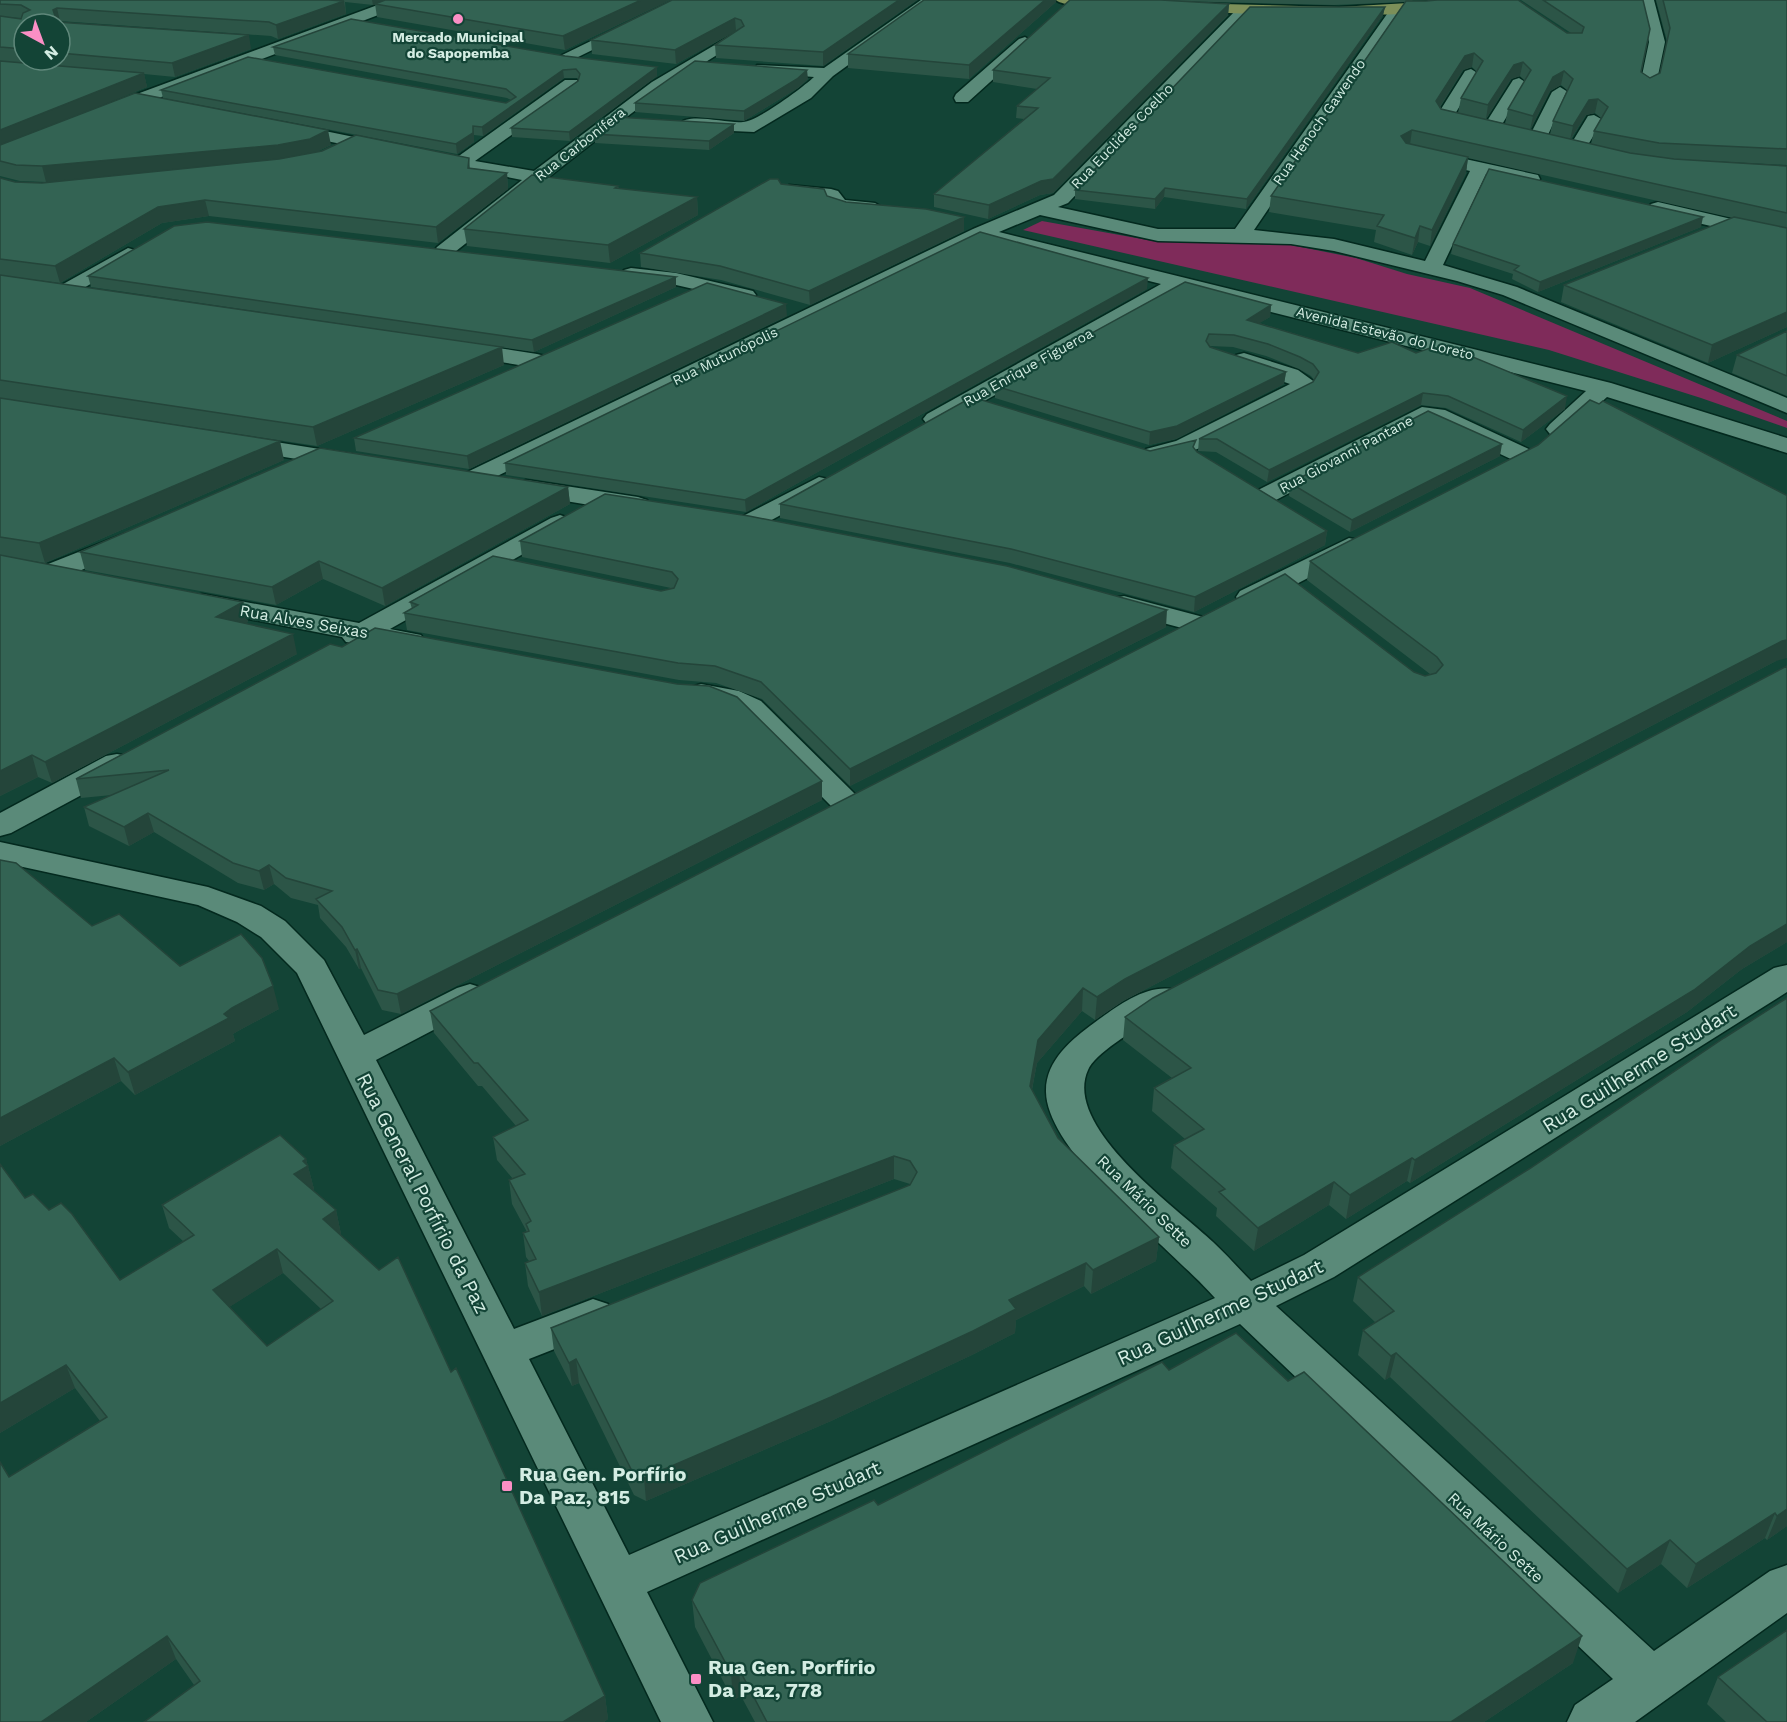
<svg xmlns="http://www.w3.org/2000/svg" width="1787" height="1722" font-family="'Work Sans',sans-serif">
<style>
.green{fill:#7f2b5a}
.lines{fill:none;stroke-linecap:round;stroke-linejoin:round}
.minor-casing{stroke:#03291e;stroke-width:3}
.major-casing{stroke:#03291e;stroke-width:3}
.minor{fill:#5a8a79;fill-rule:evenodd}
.major{fill:#7c8f59;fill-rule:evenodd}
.wall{fill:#2c5547;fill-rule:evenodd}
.shaded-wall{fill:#24453a}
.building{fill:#336353;stroke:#24453a;stroke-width:1.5;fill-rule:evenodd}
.poi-dot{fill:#fb8fc5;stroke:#134436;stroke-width:2}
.labels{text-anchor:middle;stroke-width:4.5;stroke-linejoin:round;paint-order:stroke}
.far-poi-label{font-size:14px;font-weight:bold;fill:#d4ede3;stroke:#134436}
.far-street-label{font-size:14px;fill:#d4ede3;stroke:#134436}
.street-label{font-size:16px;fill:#d4ede3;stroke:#134436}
.near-street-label{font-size:20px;fill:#d4ede3;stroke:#134436}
.near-poi-label{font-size:20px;font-weight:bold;fill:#d4ede3;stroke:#134436;text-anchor:start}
</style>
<rect width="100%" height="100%" fill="#134436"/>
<!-- green -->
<path class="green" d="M1042 221 1153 241 1291 245 1356 258 1407 274 1470 288 1787 421V428L1701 398 1549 350 1023 230Z"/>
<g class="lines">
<!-- minor casing -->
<g class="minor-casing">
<path id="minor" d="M391 0H412L410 3 111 116H99L96 112 99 108Z
M675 0H694L572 60H560L558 57Z
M921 0H938L833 76 811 98 754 132 688 129 679 124C688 112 728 124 743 122 758 121 802 88 814 77L763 73 757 71 755 68 757 65 824 68Z
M1640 0H1654L1665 42 1656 85 1648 90 1640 85 1649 42Z
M1244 6 1251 10 1249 13 1068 203 1058 207 1158 229H1235L1392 7H1402L1404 10 1254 230 1334 239 1425 261 1470 171 1418 159 1415 155 1418 151 1424 150 1538 175 1540 179 1538 183 1531 185 1486 174 1443 265 1517 287 1787 398V413L1503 295 1457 281 1334 251 1291 244 1158 241 1040 215 999 232 1611 383 1787 438V453L1607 397 1566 434H1550L1546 429 1550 424 1586 391 1183 290 943 424H927L923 419 927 414 1161 284 982 239 479 485 470 487 461 485 458 480 461 475 973 229 1054 195 1239 7Z
M735 33 740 35 743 38 740 41C636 102 546 181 451 255H437L434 251 437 247 522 180 286 133 277 128 286 123 456 158 565 80H577L579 84 577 88 475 161 534 171 652 82Z
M1025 37 1033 42 1031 45 968 102H956L954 98 956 94 1019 39Z
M1471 69 1479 74 1455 114 1487 121 1513 80 1519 78 1527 83 1498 131 1492 132 1439 121 1436 117 1465 71Z
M1560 87 1568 92 1546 139 1537 144 1531 143 1528 139 1552 92Z
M1594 115 1603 120 1583 153 1577 154 1571 153 1568 149 1588 116Z
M789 185 831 189 838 191 845 200 875 203 885 209C879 217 839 214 832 208 829 206 827 203 825 200L782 195 780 191Z
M1658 202 1787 232V244L1651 212 1648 208 1651 204Z
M128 248 135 250 138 254 135 258 70 296H56L53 292 56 288Z
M631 268 676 273 753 291 756 295 753 299 746 301 676 285 624 278 621 274 624 270Z
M459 342 537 354 545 356 548 361 545 366 537 368 451 354 448 349 451 344Z
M1244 353 1298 370 1316 383 1310 392C1276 409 1180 468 1146 459L1143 454 1146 449 1176 441 1290 384 1236 365 1233 360 1236 355Z
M1422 407 1445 410 1533 451 1536 456 1533 461 1524 463 1515 461 1432 422 1426 421 1276 500 1267 503 1258 500 1254 495 1258 490Z
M239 436 351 454 360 456 363 461 360 466 351 468 230 448 227 443 230 438Z
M819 477 828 479 831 484 828 489 759 527 750 530 741 527 737 522 741 517Z
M526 480 638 497 647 500 651 505 647 510 638 513 517 493 513 488 517 483Z
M560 515 569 518 573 523 569 528 390 629 421 635 425 641 421 647C403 651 387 642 369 642 361 641 355 644 346 642L342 637 192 608 188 602 192 596 202 594 359 623 551 518Z
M124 534 133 536 137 542 133 548 58 580 48 582 38 580 35 574 38 568Z
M1349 538 1358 540 1362 546 1358 552 1260 603 1250 605 1240 603 1236 597 1240 591Z
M1124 596 1207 618 1211 624 1207 630 1197 632 1114 610 1110 604 1114 598Z
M701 684 739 691 761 701 858 797 863 804 858 811 847 814 836 811 739 713 722 705 691 699 686 693 691 687Z
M117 754 128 756 132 763 128 770 11 833 0 836V813L106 756Z
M0 842 208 887 261 906 285 921 324 960 364 1035 457 988 470 984 483 988 488 996 483 1004 376 1060 514 1329 593 1299 608 1304 614 1316 608 1328 529 1359 629 1555 1215 1298C1174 1251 1047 1154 1046 1092 1045 1061 1072 1039 1094 1023 1116 1007 1148 982 1176 990L1181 998 1176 1006C1156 1017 1096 1050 1088 1070 1062 1127 1177 1208 1213 1242 1226 1254 1238 1268 1251 1281L1304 1255 1774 968 1787 965V992L1334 1277 1276 1306 1654 1651 1770 1571 1787 1565V1613L1635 1722H1567L1575 1705 1613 1679 1240 1324 647 1592 713 1722H661L297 973 261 937 237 922 198 905 0 862Z"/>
</g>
<!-- major casing -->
<g class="major-casing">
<path id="major" d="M1056 0H1119L1121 3C1115 10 1062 7 1056 0Z
M1460 0H1503C1483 22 1226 14 1183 11L1176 7 1183 3 1339 7Z"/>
</g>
<!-- minor -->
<use href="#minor" class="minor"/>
<!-- major -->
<use href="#major" class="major"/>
</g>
<!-- wall -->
<path class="wall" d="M0 0H670L565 50 377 17 375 4 383 1 373 5 345 2 346 14 278 39 271 36 60 21 58 22 251 49 175 77 144 74 147 87 87 111 331 145 316 152 469 158 470 168 507 173 508 189 438 243 209 216 162 223 60 283 13 277 504 365 317 446 0 398V178L15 182 42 183 130 174 46 182 20 181 0 176ZM4 17 21 18V19ZM24 24H60V60H24Z
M672 0H917L823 66 716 58 715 45 736 31 676 64 592 54 591 40Z
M1070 0H1413L1412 1H1431L1430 0H1518L1567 33H1571L1521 0H1643L1641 72 1650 78 1660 73 1667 41 1656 0H1787V165L1674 159 1787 166V327L1708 363 1561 302 1564 285 1733 218 1468 158 1466 173 1430 246 1418 242 1412 255 1374 242 1376 230 1269 212 1271 196 1405 2 1334 5 1176 1 1229 4 1228 15 1053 193 1040 195 988 219 934 207V194L1024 119 1016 118 1017 106 1037 89 993 82V70ZM1472 67 1477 72 1461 98 1458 113 1441 109 1440 107 1463 70ZM1520 76 1525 81 1508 109 1505 124 1486 119 1511 79ZM1561 85 1567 90 1553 121 1550 134 1530 130 1550 91ZM1595 113 1601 118 1594 131 1591 144 1571 139 1586 115Z
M1056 2 969 79 848 68V54Z
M1385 7 1383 15 1246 209 1164 197 1155 209 1075 199V190Z
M273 47 657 76 570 141 512 137 511 128 578 81V79L577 78H564L483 136 474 135V142L457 154 163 98 161 90 506 103 511 100 507 98 275 55Z
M808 79 798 88 744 121 635 112V103Z
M734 133 709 150 595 143 594 134Z
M781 184 827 196 846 202 964 217V231L810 305 721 280 641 267 640 253Z
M618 186 619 189 697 197 698 215 610 263 467 246 464 229Z
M1701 227 1538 292 1512 279 1513 274 1451 254 1453 244Z
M88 276 676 287 534 352 91 287Z
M1147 289 746 512 506 475 505 463Z
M1271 305 1270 317 1259 323 1358 353H1416L1565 409 1521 442 1446 408 1421 405 1267 482 1216 452 1198 451 1199 439 1313 382 1314 380 1311 376 1299 369 1266 356 1233 347 1210 346V347L1286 372 1284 384 1176 439 1149 445 995 398V386Z
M787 316 469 469 356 451 354 438Z
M1787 331V396L1732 373 1737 355Z
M0 398 284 460 45 563 21 559 243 602 248 622 245 623 297 654 52 783 38 777 0 796Z
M1195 450 1197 452 1327 531 1325 545 1194 612 1010 563 780 518V504L1150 451Z
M1500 456 1350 532 1289 496 1290 483Z
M568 487 570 504 385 606 323 579 276 605 85 570 80 552Z
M520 541 1166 627 850 786 762 699 716 683 679 680 407 630 404 613 412 609 410 602 661 591 671 588 522 557Z
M1310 561 1776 661 1123 1001 1095 1020 1082 1011 1037 1063 1032 1090 1058 1138 1159 1237 1156 1261 1091 1294 1084 1286 1016 1320 1015 1333 972 1355 831 1421 646 1501 634 1495 579 1383 572 1386 554 1351 551 1328 910 1185V1184L894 1179 542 1316 528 1286 525 1263 529 1261 526 1257 523 1233 527 1232 512 1204 509 1180 513 1179 497 1160 493 1137 516 1126 482 1086H478L434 1033 430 1011 1414 672 1425 676 1430 674 1307 580Z
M330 644 822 800 401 1014 382 1010 361 968 359 969 346 947 320 918 318 905 291 898 274 884 264 890 238 883 154 832 129 846 89 826 84 807 112 795 81 798 76 779Z
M1787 666V942L1742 969 1687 1012 1410 1183 1407 1181 1346 1219 1329 1205 1254 1251 1216 1216 1217 1208 1171 1168 1174 1145 1185 1139 1152 1111 1154 1088 1172 1078 1123 1040 1125 1017Z
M0 860 92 926 279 1009 238 1031 233 1034 235 1041 135 1095 121 1081 0 1146Z
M306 1159 314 1189 313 1190 336 1210 341 1234 340 1235 451 1372 605 1696 608 1719 604 1722H144L194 1685 176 1659 86 1722H0L9 1477 100 1421 75 1388 0 1433V1164L25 1198 120 1280 184 1242 169 1228 162 1205ZM283 1273 321 1309 267 1346 229 1307Z
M1529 1169 1787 1526 1767 1540 1765 1538 1687 1588 1661 1564 1618 1593 1390 1377 1385 1380 1358 1355 1363 1330 1376 1323 1353 1301 1358 1277Z
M1169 1370 1573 1663 1484 1722H755L741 1696 733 1700 695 1627 692 1600 878 1505Z
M1718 1677 1787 1722H1726L1707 1704Z"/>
<!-- shaded-wall -->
<path class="shaded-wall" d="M372 0H385L373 5Z
M641 0H670L565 50 563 36Z
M899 0H917L823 66V52Z
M1045 0H1056V2L969 79V65Z
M344 1 346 14 278 39 276 25Z
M1229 4 1228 15 1053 193 1040 195 988 219 989 205Z
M1385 7 1383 15 1246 209 1247 199Z
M57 8 60 21 56 24 53 10Z
M735 18 736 31 676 64 675 50Z
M249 35 251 49 175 77 172 63Z
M1474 53 1472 67 1463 70 1434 116 1436 101 1465 56Z
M1523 62 1520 76 1511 79 1486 119 1488 105 1514 65Z
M657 67V76L570 141 569 132Z
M563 70 564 78 483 136 482 127Z
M807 70 808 79 798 88 744 121V111Z
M1564 71 1561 85 1550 91 1530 130 1533 116 1553 77Z
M144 73 147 87 0 147V130Z
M1598 99 1595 113 1586 115 1570 140 1573 126 1589 100Z
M734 124V133L709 150V141Z
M473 126 474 135V142L457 154 456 144Z
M328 130 331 145 312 154 281 160 46 182 42 166Z
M1412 130 1410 145 1399 151 1401 136Z
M1468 157 1466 173 1430 246 1432 230Z
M507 173 508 189 438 243 436 227Z
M1165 188 1164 197 1155 209V199Z
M697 197 698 215 610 263 608 245Z
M205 200 209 216 162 223 60 283 55 266 158 207Z
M964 217V231L810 305 809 291Z
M1703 217 1701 227 1538 292 1540 282Z
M1420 226 1418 242 1412 255 1415 238Z
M676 277V287L534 352 532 340Z
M1148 278 1147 289 746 512 745 500Z
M786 304 787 316 469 469 467 456Z
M1271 305 1270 317 1246 331 1247 320Z
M1787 312V327L1708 363 1712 345Z
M502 347 504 365 317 446 313 427Z
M1286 372 1284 384 1176 439 1149 445 1150 432Z
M1423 393 1421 405 1267 482 1269 470Z
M1567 396 1565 409 1521 442 1523 430Z
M280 441 284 460 45 563 39 543Z
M1502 444 1500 456 1350 532 1352 520Z
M568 487 570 504 385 606 382 588Z
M1327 531 1325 545 1194 612 1195 597Z
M319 561 323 579 276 605 272 587Z
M243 602 248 622 221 637 216 617Z
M1167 610 1166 627 850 786V769Z
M293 634 297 654 52 783 45 762Z
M1787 640V658L1776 661 1123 1001 1095 1020 1097 997 1125 979 1782 641Z
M32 755 38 777 0 796V771Z
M822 781V800L401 1014 397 994Z
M148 813 154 832 129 846 124 827Z
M269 865 274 884 264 890 259 871Z
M1787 924V942L1742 969 1687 1012 1410 1183 1415 1160 1750 946Z
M357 949 361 968 359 969 355 950Z
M273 986 279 1009 238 1031 233 1034 235 1041 135 1095 128 1072 224 1014 232 1008Z
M1083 988 1082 1011 1037 1063 1028 1109 1030 1086 1038 1040Z
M114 1058 121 1081 0 1146V1118Z
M894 1156V1179L542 1316 539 1292Z
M1412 1158 1407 1181 1346 1219 1350 1195Z
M306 1159 314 1189 300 1198 294 1174 303 1161Z
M1334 1182 1329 1205 1254 1251 1258 1228Z
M336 1210 341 1234 328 1243 323 1219Z
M1159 1237 1156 1261 1091 1294 1093 1270Z
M277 1249 283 1273 220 1313 213 1290Z
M1086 1263 1084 1286 1016 1320 1015 1333 972 1355 831 1421 646 1501 644 1478Z
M1396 1353 1390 1377 1385 1380 1391 1356Z
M576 1359 579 1383 572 1386 569 1363Z
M66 1365 75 1388 0 1433V1403Z
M1787 1509V1526L1767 1540 1777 1516Z
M1775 1513 1765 1538 1687 1588 1696 1564Z
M1670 1540 1661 1564 1618 1593 1627 1569Z
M167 1636 176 1659 86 1722H41Z
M1582 1636 1573 1663 1484 1722H1451Z
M739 1669 741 1696 733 1700 731 1673Z
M605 1696 608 1719 604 1722H563Z"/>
<!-- building -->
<path class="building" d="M0 0H329L344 1 276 25 269 22 57 8 53 10 57 22 249 35 172 63 60 53V24H24V49L0 47V16L21 19 23 13 30 10 21 5 0 4Z
M385 0H641L563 36 375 4Z
M672 0H899L823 52 715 45 744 26 741 20 735 18 675 50 591 40Z
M924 0H1045L969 65 848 54Z
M1070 0H1161L1229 4 1053 179 1041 181 989 205 934 194 1038 108 1017 106 1050 78 993 70Z
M1437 0H1518L1567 33H1582L1584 27 1543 0H1643L1650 29 1641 72 1650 78 1660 73 1670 28 1663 0H1787V149L1659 143 1594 131 1608 107 1598 99 1589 100 1573 126 1553 121 1573 79 1564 71 1553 77 1533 116 1508 109 1531 70 1523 62 1514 65 1488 105 1461 98 1483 61 1474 53 1465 56 1436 101 1441 109 1630 153 1674 159 1787 166V213L1412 130 1401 136 1406 143 1468 157 1432 230 1420 226 1415 238 1377 226 1384 215 1271 196 1406 1H1426Z
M1250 7H1385L1247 199 1165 188 1155 199 1075 190Z
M351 19 565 56 657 67 569 132 511 128 578 81 580 74 576 69 563 70 482 127 473 126V133L456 144 161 90 248 57 506 103 516 97 506 89 273 47Z
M0 61 144 73 0 130Z
M695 61 807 70 797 79 744 111 635 103Z
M135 93 328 130 310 139 278 145 42 166 16 165 0 161V145Z
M616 117 734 124 709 141 594 134Z
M356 135 469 158 468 168 507 173 436 227 205 200 158 207 55 266 0 259V178L15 182 42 183 279 159 322 151Z
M1489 169 1703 217 1540 282 1514 270 1519 266 1453 244Z
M532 175 618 186 615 188 697 197 608 245 464 229Z
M770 179H778L781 184 824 189 827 196 846 202 926 209 964 217 809 291 720 266 640 253Z
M1734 217 1787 228V312L1712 345 1564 285Z
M207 222 676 277 532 340 88 276 174 226Z
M980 232 1148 278 745 500 505 463Z
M0 275 502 347 313 427 0 380Z
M1185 282 1271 305 1247 320 1358 353 1392 342 1416 353 1433 347 1466 360 1473 357 1567 396 1523 430 1448 396 1423 393 1269 470 1217 439H1199L1313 382 1319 372 1313 364 1300 357 1268 344 1234 335 1209 334 1206 341 1210 347 1286 372 1177 426 1150 432 995 386Z
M707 283 786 304 467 456 354 438Z
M1787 331V376L1737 355Z
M972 397 1150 451 1196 440 1193 447 1197 452 1327 531 1195 597 1011 549 780 504Z
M0 398 280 441 39 543 0 537Z
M1590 400 1599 404 1603 401 1786 495H1787V640L1782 641 1125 979 1097 997 1083 988 1038 1040 1030 1086 1058 1138 1159 1237 1093 1270 1086 1263 1009 1300 1016 1309 973 1331 831 1397 644 1478 632 1471 576 1359 569 1363 551 1328 910 1185 917 1172 910 1161 894 1156 539 1292 525 1263 536 1259 523 1233 529 1231 526 1224 531 1221 509 1180 525 1174 493 1137 528 1120 478 1063H474L430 1011 1285 574 1414 672 1425 676 1436 673 1443 665 1437 657 1310 561 1538 445Z
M1428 411 1502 444 1352 520 1290 483Z
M320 448 568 487 382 588 319 561 272 587 80 552Z
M605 494 749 516 1007 566 1167 610 850 769 761 682 715 666 678 663 404 613 418 605 410 602 493 556 661 591 674 588 678 579 672 572 520 541Z
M0 555 243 602 216 617 293 634 45 762 32 755 0 771Z
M375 628 677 684 709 686 737 697 822 781 397 994 378 990 357 949 355 950 342 927 316 899 332 891 286 878 269 865 259 871 233 863 148 813 124 827 84 807 169 770 76 779 330 644 342 647Z
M1787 666V924L1750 946 1694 990 1415 1160 1412 1158 1350 1195 1334 1182 1258 1228 1219 1192 1225 1189 1174 1145 1204 1129 1154 1088 1191 1068 1125 1017 1153 998Z
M0 860 16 863 92 926 119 914 180 966 241 934 262 958 273 986 232 1008 224 1014 229 1018 128 1072 114 1058 0 1118Z
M1787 998V1509L1777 1516 1775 1513 1696 1564 1670 1540 1627 1569 1396 1353 1391 1356 1363 1330 1394 1311 1358 1277 1529 1169 1724 1038Z
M280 1135 306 1159 303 1161 308 1166 294 1174 336 1210 323 1219 379 1270 398 1257 451 1372 456 1368 605 1696 563 1722H144L200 1681 167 1636 41 1722H0V1462L9 1477 107 1417 66 1365 0 1403V1164L25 1198 33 1194 49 1210 61 1203 72 1214 120 1280 194 1235 162 1205ZM277 1249 333 1301 267 1346 213 1290Z
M1236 1333 1288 1381 1304 1372 1582 1636 1451 1722H767L739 1669 731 1673 692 1600 700 1583 874 1500 878 1505 1162 1362 1169 1370Z
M1787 1630V1722H1767L1718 1677Z"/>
<!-- markers -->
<g class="poi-dot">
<circle cx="458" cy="19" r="6"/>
<rect x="501" y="1480" width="12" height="12" rx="3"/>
<rect x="690" y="1673" width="12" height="12" rx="3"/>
</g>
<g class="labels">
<!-- far-poi labels -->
<g class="far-poi-label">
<text x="458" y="42">Mercado Municipal<tspan x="458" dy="16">do Sapopemba</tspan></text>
</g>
<!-- far-street labels -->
<g class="far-street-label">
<text transform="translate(1319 122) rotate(-55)" y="5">Rua Henoch Gawendo</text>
<text transform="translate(1122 136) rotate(-46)" y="5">Rua Euclides Coelho</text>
<text transform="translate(580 144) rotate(-38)" y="5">Rua Carbonífera</text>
<text transform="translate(1385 333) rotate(14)" y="5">Avenida Estevão do Loreto</text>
<text transform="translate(725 356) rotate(-26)" y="5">Rua Mutunópolis</text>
<text transform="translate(1028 367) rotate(-29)" y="5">Rua Enrique Figueroa</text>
<text transform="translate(1346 454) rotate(-28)" y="5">Rua Giovanni Pantane</text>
</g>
<!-- street labels -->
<g class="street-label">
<text transform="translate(304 621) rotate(10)" y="6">Rua Alves Seixas</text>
<text transform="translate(1145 1201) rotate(44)" y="6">Rua Mário Sette</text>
<text transform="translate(1496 1537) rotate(43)" y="6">Rua Mário Sette</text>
</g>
<!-- near-street labels -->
<g class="near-street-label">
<text transform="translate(1639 1068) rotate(-32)" y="7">Rua Guilherme Studart</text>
<text transform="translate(423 1193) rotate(63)" y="7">Rua General Porfírio da Paz</text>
<text transform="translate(1220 1312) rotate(-25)" y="7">Rua Guilherme Studart</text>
<text transform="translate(777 1512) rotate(-24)" y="7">Rua Guilherme Studart</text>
</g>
<!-- near-poi labels -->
<g class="near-poi-label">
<text x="519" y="1481">Rua Gen. Porfírio<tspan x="519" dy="23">Da Paz, 815</tspan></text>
<text x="708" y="1674">Rua Gen. Porfírio<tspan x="708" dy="23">Da Paz, 778</tspan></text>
</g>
</g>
<!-- north arrow -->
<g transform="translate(42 42) rotate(139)"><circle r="28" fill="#134436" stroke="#60887b" stroke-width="1.5"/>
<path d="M0-4.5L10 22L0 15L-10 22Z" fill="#fb8fc5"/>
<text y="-9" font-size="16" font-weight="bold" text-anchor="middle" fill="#d4ede3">N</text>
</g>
</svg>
